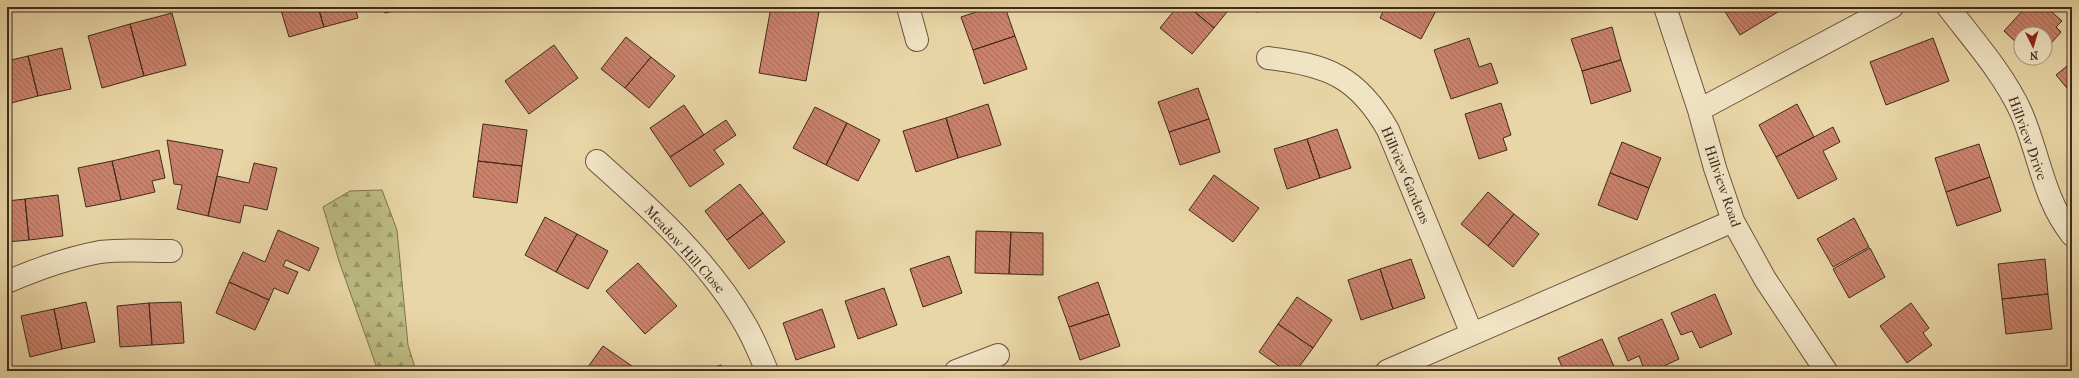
<svg xmlns="http://www.w3.org/2000/svg" width="2079" height="378" font-family="'IM FELL French Canon',serif">
<style>
.forest{fill:url(#forest-firs);stroke:#7e7350}
.building{fill:url(#building-back-hatch);stroke:#402a1d}
.lines{fill:none;stroke-linecap:round;stroke-linejoin:round}
.minor-casing{stroke:#6a553f;stroke-width:24}
.minor{stroke:#f1e4c5;stroke-width:22}
.labels{text-anchor:middle;stroke-width:3.5;stroke-linejoin:round;paint-order:stroke}
.street-label{font-size:14px;fill:#402a1d;stroke:#f1e4c5}
</style>
<defs>
<pattern id="forest-firs" width="22" height="20" patternUnits="userSpaceOnUse"><rect width="22" height="20" fill="#bcbc82"/><path d="M5 1l3.5 6h-7zM16 11l3.5 6h-7z" fill="#9a996a"/></pattern>
<pattern id="building-back-hatch" width="6" height="6" patternUnits="userSpaceOnUse"><rect width="6" height="6" fill="#cb816a"/><path d="M-1 5l2 2M0 0l6 6M5-1l2 2" fill="none" stroke="#a66a57"/></pattern>
</defs>
<rect width="100%" height="100%" fill="#e9d6a6"/>
<filter id="stains"><feTurbulence type="fractalNoise" baseFrequency=".005" numOctaves="4"/><feColorMatrix values="0 0 0 0 .2 0 0 0 0 .09 0 0 0 0 .02 0 0 0 .5 -.17"/></filter>
<radialGradient id="worn" r=".72"><stop offset=".6" stop-color="#630" stop-opacity="0"/><stop offset="1" stop-color="#630" stop-opacity=".3"/></radialGradient>
<!-- forest -->
<path class="forest" d="M382 190 397 230 408 345 416 371H378L339 261 323 207 350 191Z"/>
<!-- building -->
<path class="building" d="M280 7H318L324 27 289 37Z
M318 7H355L358 18 324 27Z
M383 7H409L385 13Z
M771 7H787L819 12 806 81 759 73Z
M991 7H1005L1015 36 973 50 961 17Z
M1177 7H1189L1214 28 1192 54 1160 28Z
M1189 7H1231L1214 28Z
M1255 7H1299L1256 12Z
M1354 7H1366L1364 11Z
M1385 7H1438L1421 39 1380 18Z
M1722 7H1780L1781 10 1740 35Z
M2026 7H2046L2062 21 2056 27 2061 32 2045 50V34H2021V47L2004 31Z
M172 13 186 65 144 76 130 24Z
M130 24 144 76 102 88 88 36Z
M1612 27 1621 60 1582 71 1571 39Z
M1015 36 1027 69 984 84 973 50Z
M626 37 651 57 625 88 601 69Z
M1469 38 1479 67 1491 63 1498 83 1451 99 1434 50Z
M1933 38 1949 81 1886 105 1870 62Z
M554 45 578 78 529 114 505 81Z
M62 48 71 89 38 96 28 56Z
M28 56 38 96 7 104V61Z
M651 57 675 76 649 108 625 88Z
M1621 60 1631 91 1591 104 1582 71Z
M2072 62V94L2056 75Z
M1198 88 1209 119 1169 132 1158 102Z
M1501 103 1511 135 1503 138 1507 150 1479 159 1465 114Z
M988 104 1001 145 958 158 946 118Z
M1797 104 1814 137 1776 157 1759 125Z
M684 105 704 135 670 157 650 128Z
M815 107 847 123 826 165 793 148Z
M946 118 958 158 916 172 903 131Z
M1209 119 1220 152 1180 165 1169 132Z
M726 120 736 135 714 150 724 164 690 187 670 157Z
M847 123 880 140 858 181 826 165Z
M483 124 527 130 522 166 478 161Z
M1833 127 1840 142 1823 151 1837 179 1798 199 1776 157Z
M1337 129 1351 168 1320 178 1307 139Z
M1307 139 1320 178 1287 189 1274 149Z
M167 140 223 150 208 216 177 209 182 185 174 184Z
M1622 142 1661 158 1649 188 1610 173Z
M1979 144 1990 177 1946 192 1935 158Z
M159 150 165 178 152 181 155 192 121 200 112 161Z
M112 161 121 200 86 207 78 168Z
M478 161 522 166 517 203 473 197Z
M254 163 277 168 267 210 244 205 240 223 208 216 217 176 249 183Z
M1610 173 1649 188 1637 220 1598 205Z
M1214 175 1259 208 1233 242 1189 210Z
M1990 177 2001 211 1957 226 1946 192Z
M740 184 763 213 727 240 705 211Z
M1488 192 1514 214 1488 246 1461 224Z
M58 195 63 236 29 240 25 199Z
M25 199 29 240 7 242V201Z
M763 213 785 242 749 269 727 240Z
M1514 214 1539 234 1513 267 1488 246Z
M545 217 577 234 556 272 525 255Z
M1854 218 1869 247 1833 267 1817 239Z
M278 230 319 248 309 271 286 260 283 266 298 272 288 294 274 288 269 300 229 282 243 252 265 262Z
M976 231 1011 232 1009 274 975 273Z
M1011 232 1043 233V275L1009 274Z
M577 234 608 251 588 289 556 272Z
M1870 248 1885 277 1849 298 1833 269Z
M949 256 962 293 923 307 910 269Z
M1411 259 1425 298 1393 309 1380 269Z
M2045 259 2048 294 2002 299 1998 264Z
M638 263 677 306 645 334 606 291Z
M1380 269 1393 309 1361 320 1348 280Z
M229 282 269 300 255 330 216 313Z
M1098 282 1109 314 1069 327 1058 297Z
M884 288 897 325 858 339 845 301Z
M1715 294 1732 334 1700 348 1692 331 1681 335 1671 313Z
M2048 294 2052 329 2006 334 2002 299Z
M1297 297 1332 320 1313 348 1278 324Z
M86 302 95 342 62 349 54 309Z
M181 302 184 343 152 345 149 303Z
M149 303 152 345 120 347 117 306Z
M1911 303 1929 328 1923 333 1932 345 1907 363 1880 326Z
M54 309 62 349 30 357 21 316Z
M822 309 835 347 796 360 783 323Z
M1109 314 1120 346 1080 360 1069 327Z
M1662 319 1679 359 1653 371H1645L1639 356 1628 361 1618 338Z
M1278 324 1313 348 1296 371H1286L1259 352Z
M1602 339 1616 371H1564L1558 358Z
M603 346 639 371H585Z
M7 361 12 369 9 371H7Z
M721 365 723 371H704Z"/>
<g class="lines">
<!-- minor casing -->
<g class="minor-casing">
<path id="minor" d="M908 7 917 40
M1665 7 1699 110 1715 168 1733 221 1765 279 1826 371
M1948 7C1974 41 2003 73 2021 112 2039 153 2043 199 2072 235
M1268 58C1328 65 1358 77 1388 130L1472 334
M1699 110 1892 7
M597 161C651 209 709 261 745 324 754 339 760 355 767 371
M7 282C37 269 68 258 100 252 123 249 148 251 171 251
M956 371 998 355
M1387 371 1733 221"/>
</g>
<!-- minor -->
<use href="#minor" class="minor"/>
</g>
<g class="labels">
<!-- street labels -->
<g class="street-label">
<text transform="translate(2028 138) rotate(70)" y="5">Hillview Drive</text>
<text transform="translate(1406 175) rotate(67)" y="5">Hillview Gardens</text>
<text transform="translate(1723 186) rotate(71)" y="5">Hillview Road</text>
<text transform="translate(685 249) rotate(48)" y="5">Meadow Hill Close</text>
</g>
</g>
<!-- margin -->
<rect width="2079" height="378" fill="none" stroke="#e9d6a6" stroke-width="24"/>
<rect x="8" y="8" width="2063" height="362" fill="none" stroke="#402a1d" stroke-width="2"/>
<rect x="12" y="12" width="2055" height="354" fill="none" stroke="#402a1d"/>
<!-- north arrow -->
<g transform="translate(2033 46) rotate(175)"><circle r="19" fill="#f1e4c5" stroke="#aa9a82"/>
<path d="M0-3L7 15L0 10L-7 15Z" fill="#8f2418"/>
<text y="-6" font-size="11" font-weight="bold" text-anchor="middle" fill="#402a1d">N</text>
</g>
<rect width="100%" height="100%" filter="url(#stains)"/>
<rect width="100%" height="100%" fill="url(#worn)"/>
</svg>
